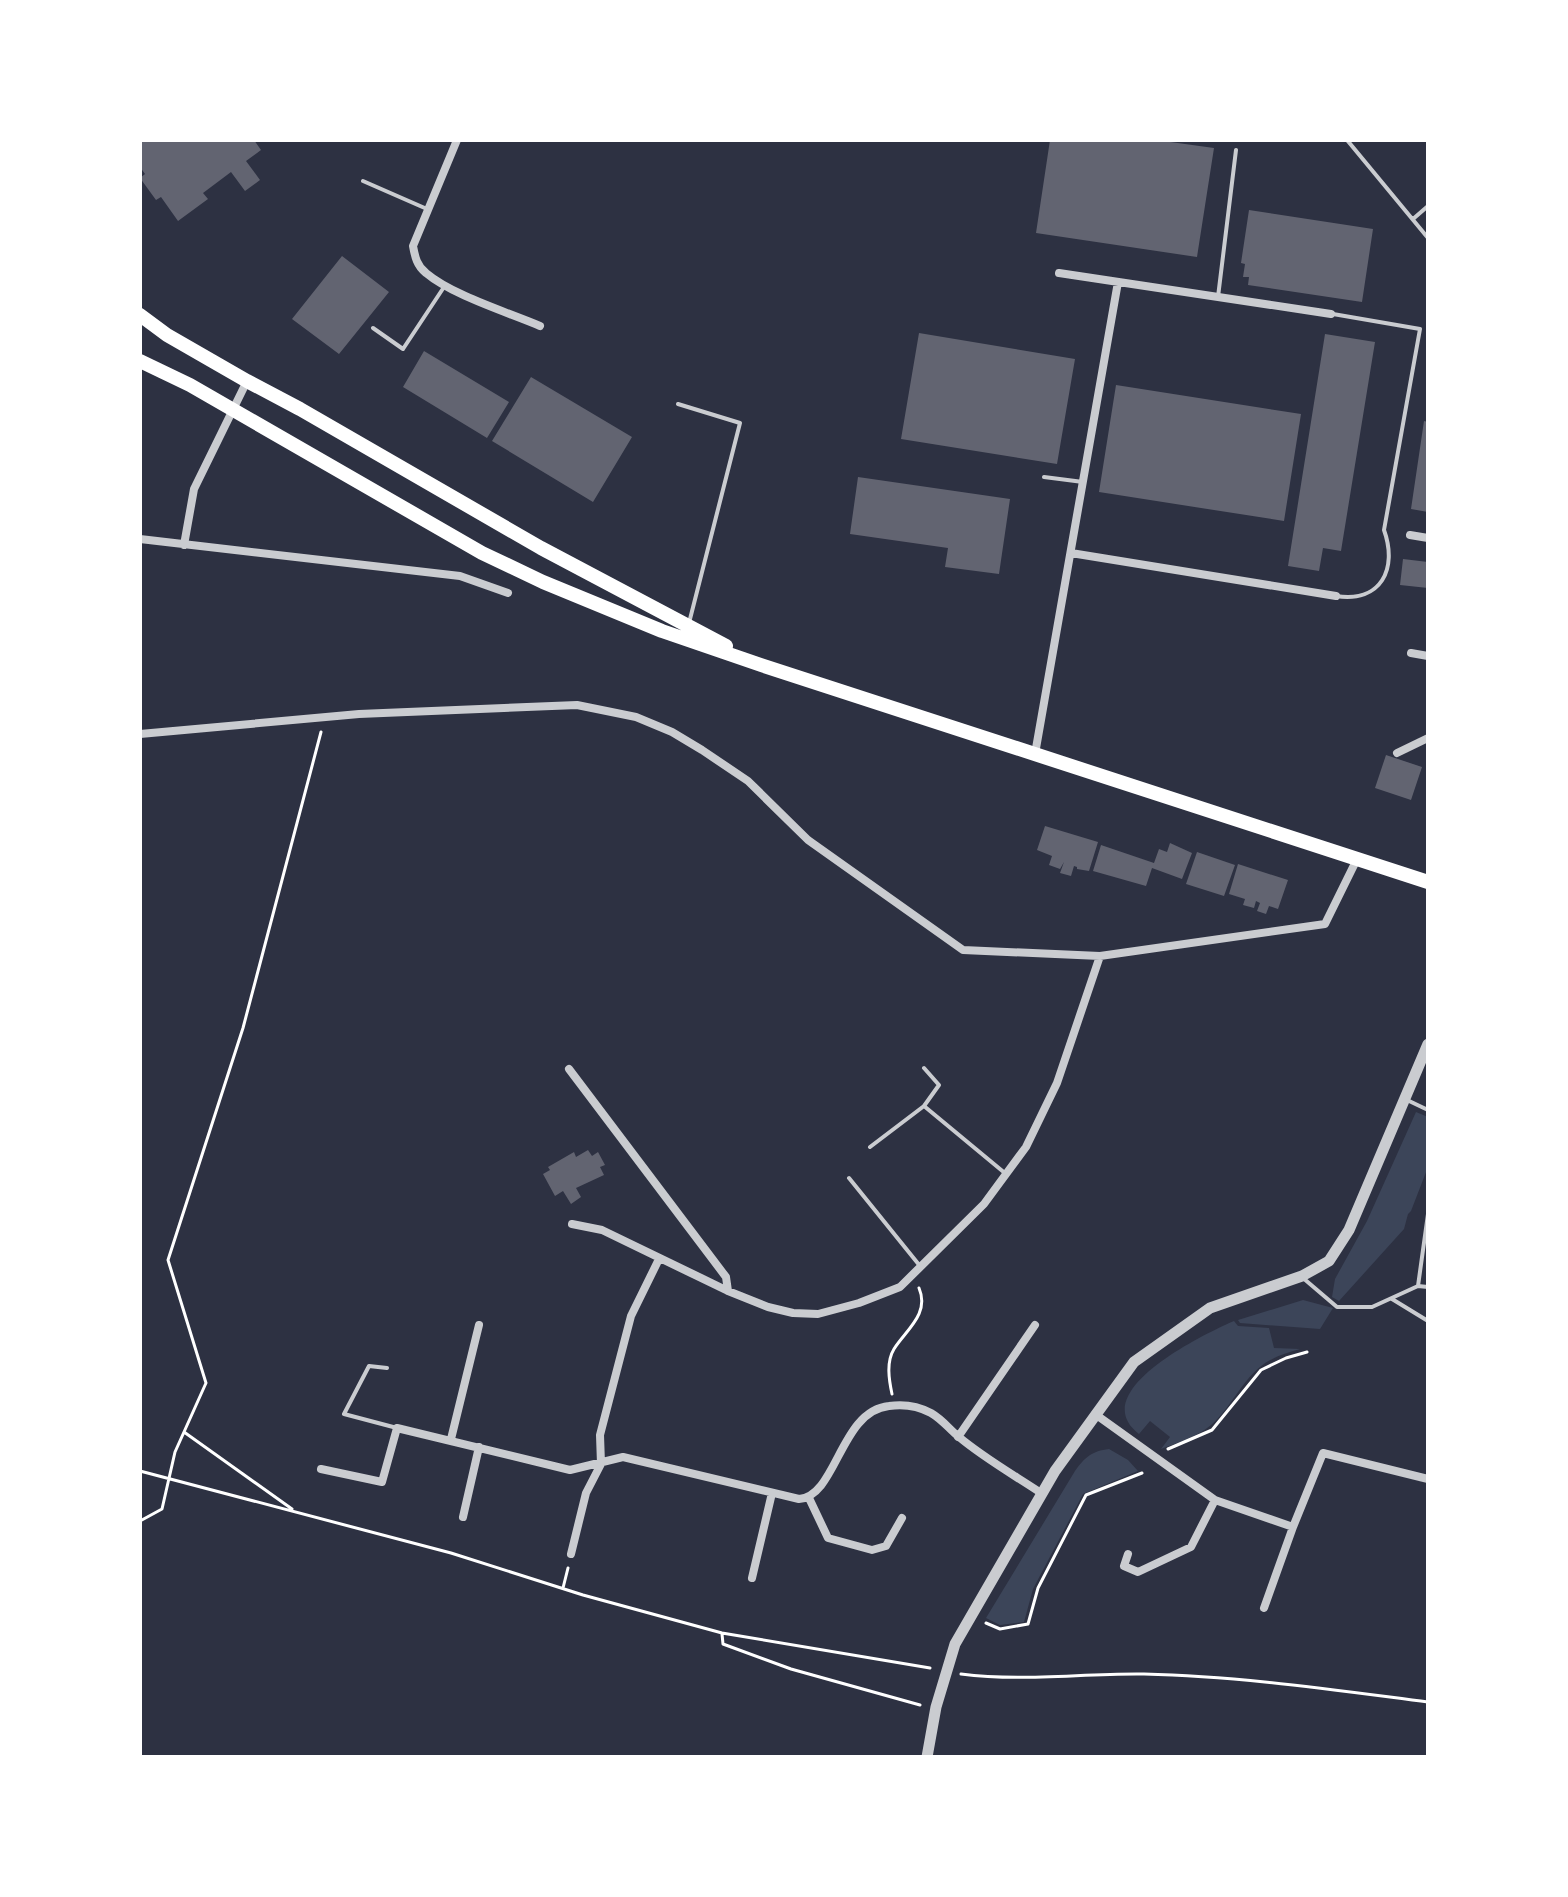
<svg xmlns="http://www.w3.org/2000/svg" width="1568" height="1897" font-family="'Varela Round',sans-serif">
<style>
.green{fill:#3c4559}
.building{fill:#626471}
.lines{fill:none;stroke-linecap:round;stroke-linejoin:round}
.path{stroke:#fff;stroke-width:3}
.service{stroke:#caccd0;stroke-width:4}
.minor{stroke:#caccd0;stroke-width:8}
.tertiary{stroke:#caccd0;stroke-width:11}
.primary{stroke:#fff;stroke-width:14}
</style>
<rect width="100%" height="100%" fill="#2d3142"/>
<!-- green -->
<path class="green" d="M1416 1112 1428 1117V1167L1411 1211 1408 1214 1404 1229 1339 1301 1332 1297 1335 1279 1367 1221Z
M1303 1300 1333 1308 1320 1329 1240 1323 1238 1320Z
M1234 1321 1238 1326 1269 1328 1274 1348 1300 1349C1286 1353 1272 1357 1260 1367 1241 1382 1230 1409 1211 1425 1197 1437 1176 1443 1161 1449L1170 1437 1150 1421 1139 1434C1084 1392 1204 1334 1234 1321Z
M1109 1449 1128 1460 1138 1471 1083 1494 1033 1589 1024 1622 1000 1625 986 1618 1075 1471C1085 1457 1092 1451 1109 1449Z"/>
<!-- building -->
<path class="building" d="M140 140H254L261 150 246 161 260 180 245 191 231 172 203 193 208 199 178 221 161 197 156 200 140 178 145 174 140 167Z
M1050 140H1156L1214 148 1197 257 1036 233Z
M1249 210 1373 229 1362 302 1248 285 1249 277H1243L1245 264 1241 263Z
M342 256 389 292 339 354 292 319Z
M919 333 1075 359 1057 464 901 439Z
M1325 334 1375 342 1341 551 1323 548 1319 571 1288 566Z
M424 351 509 402 487 438 403 387Z
M531 377 632 437 593 502 492 441Z
M1116 385 1301 414 1284 521 1099 492Z
M1424 421 1428 422V512L1411 509Z
M858 477 1010 499 999 574 945 567 948 548 850 534Z
M1403 559 1428 562V588L1400 585Z
M1386 755 1422 767 1411 800 1375 788Z
M1045 826 1098 842 1089 871 1077 869V867L1074 866 1071 876 1060 873 1064 862 1060 869 1049 865 1052 856 1037 850Z
M1170 843 1192 853 1182 879 1152 868 1146 886 1093 871 1101 845 1154 863 1159 849 1167 852Z
M1197 852 1235 865 1224 896 1186 884Z
M1238 864 1288 880 1278 909 1269 906 1266 914 1257 911 1260 903 1256 901 1254 908 1243 905 1245 899 1229 894Z
M588 1150 592 1156 598 1152 605 1165 600 1167 604 1175 576 1188 581 1197 571 1204 563 1191 555 1196 543 1174 550 1170 548 1167 574 1152 576 1157Z"/>
<g class="lines">
<!-- path -->
<path class="path" d="M892 1394C889 1380 886 1362 894 1349 906 1330 930 1314 919 1288
M184 1432 292 1509
M1168 1449 1212 1430 1261 1370 1286 1358 1307 1352
M140 1471 451 1553 583 1595 722 1633 930 1668
M140 1521 162 1509 175 1452 206 1383 168 1260 243 1028 321 732
M563 1588 568 1568
M986 1623 1000 1629 1028 1624 1038 1588 1086 1495 1142 1473
M722 1634 723 1644 791 1669 920 1705
M961 1674C1021 1682 1083 1673 1144 1674 1239 1676 1334 1690 1428 1702"/>
<!-- service -->
<path class="service" d="M1347 140 1428 238
M363 181 427 209
M1413 219 1428 206
M1218 297 1236 150
M1333 314 1420 329 1384 530C1398 569 1381 603 1336 596
M373 328 403 349 444 287
M678 404 740 423 689 623
M1044 477 1083 482
M924 1068 939 1085 924 1106
M1407 1100 1428 1110
M870 1147 924 1106 1006 1174
M849 1178 920 1266
M1303 1278 1337 1307H1372L1418 1286 1428 1214
M1418 1286 1428 1287
M1392 1299 1428 1321
M387 1368 369 1366 344 1414 397 1428"/>
<!-- minor -->
<path class="minor" d="M457 140 413 246C415 257 417 266 426 273 452 295 507 312 540 326
M1059 273 1331 314
M1410 535 1428 538
M140 539 460 576 508 593
M184 545 194 489 247 381
M1071 553 1336 596
M1411 653 1428 656
M140 734 359 714 577 705 636 717 672 732 702 750 748 781 808 840 963 950 1100 956 1325 924 1357 859
M1397 753 1428 738
M1035 754 1118 282
M569 1069 726 1277 728 1291
M572 1224 602 1230 728 1291 768 1307 793 1313 818 1314 859 1303 900 1287 984 1204 1026 1147 1057 1083 1100 956
M1095 1414 1215 1500 1293 1527 1323 1453 1428 1479
M958 1437 1035 1325
M451 1439 479 1325
M321 1469 382 1482 397 1428 570 1470 623 1457 799 1499C837 1496 840 1411 889 1406 903 1404 918 1406 931 1413 943 1420 949 1429 959 1437 984 1458 1014 1475 1041 1493
M809 1498 828 1538 872 1550 886 1546 902 1518
M463 1517 479 1447
M571 1554 586 1493 601 1464 600 1435 631 1316 659 1259
M1128 1554 1124 1566 1138 1572 1191 1547 1215 1500
M752 1578 772 1493
M1264 1608 1293 1527"/>
<!-- tertiary -->
<path class="tertiary" d="M927 1757 936 1707 955 1644 1055 1471 1134 1362 1210 1308 1302 1276 1329 1261 1349 1230 1428 1044"/>
<!-- primary -->
<path class="primary" d="M140 315 167 335 247 381 300 409 541 548 726 646
M140 361 190 385 482 553 543 582 662 631 761 665 1428 882"/>
</g>
<!-- border -->
<rect width="1568" height="1897" fill="none" stroke="#ffffff" stroke-width="284"/>
</svg>
